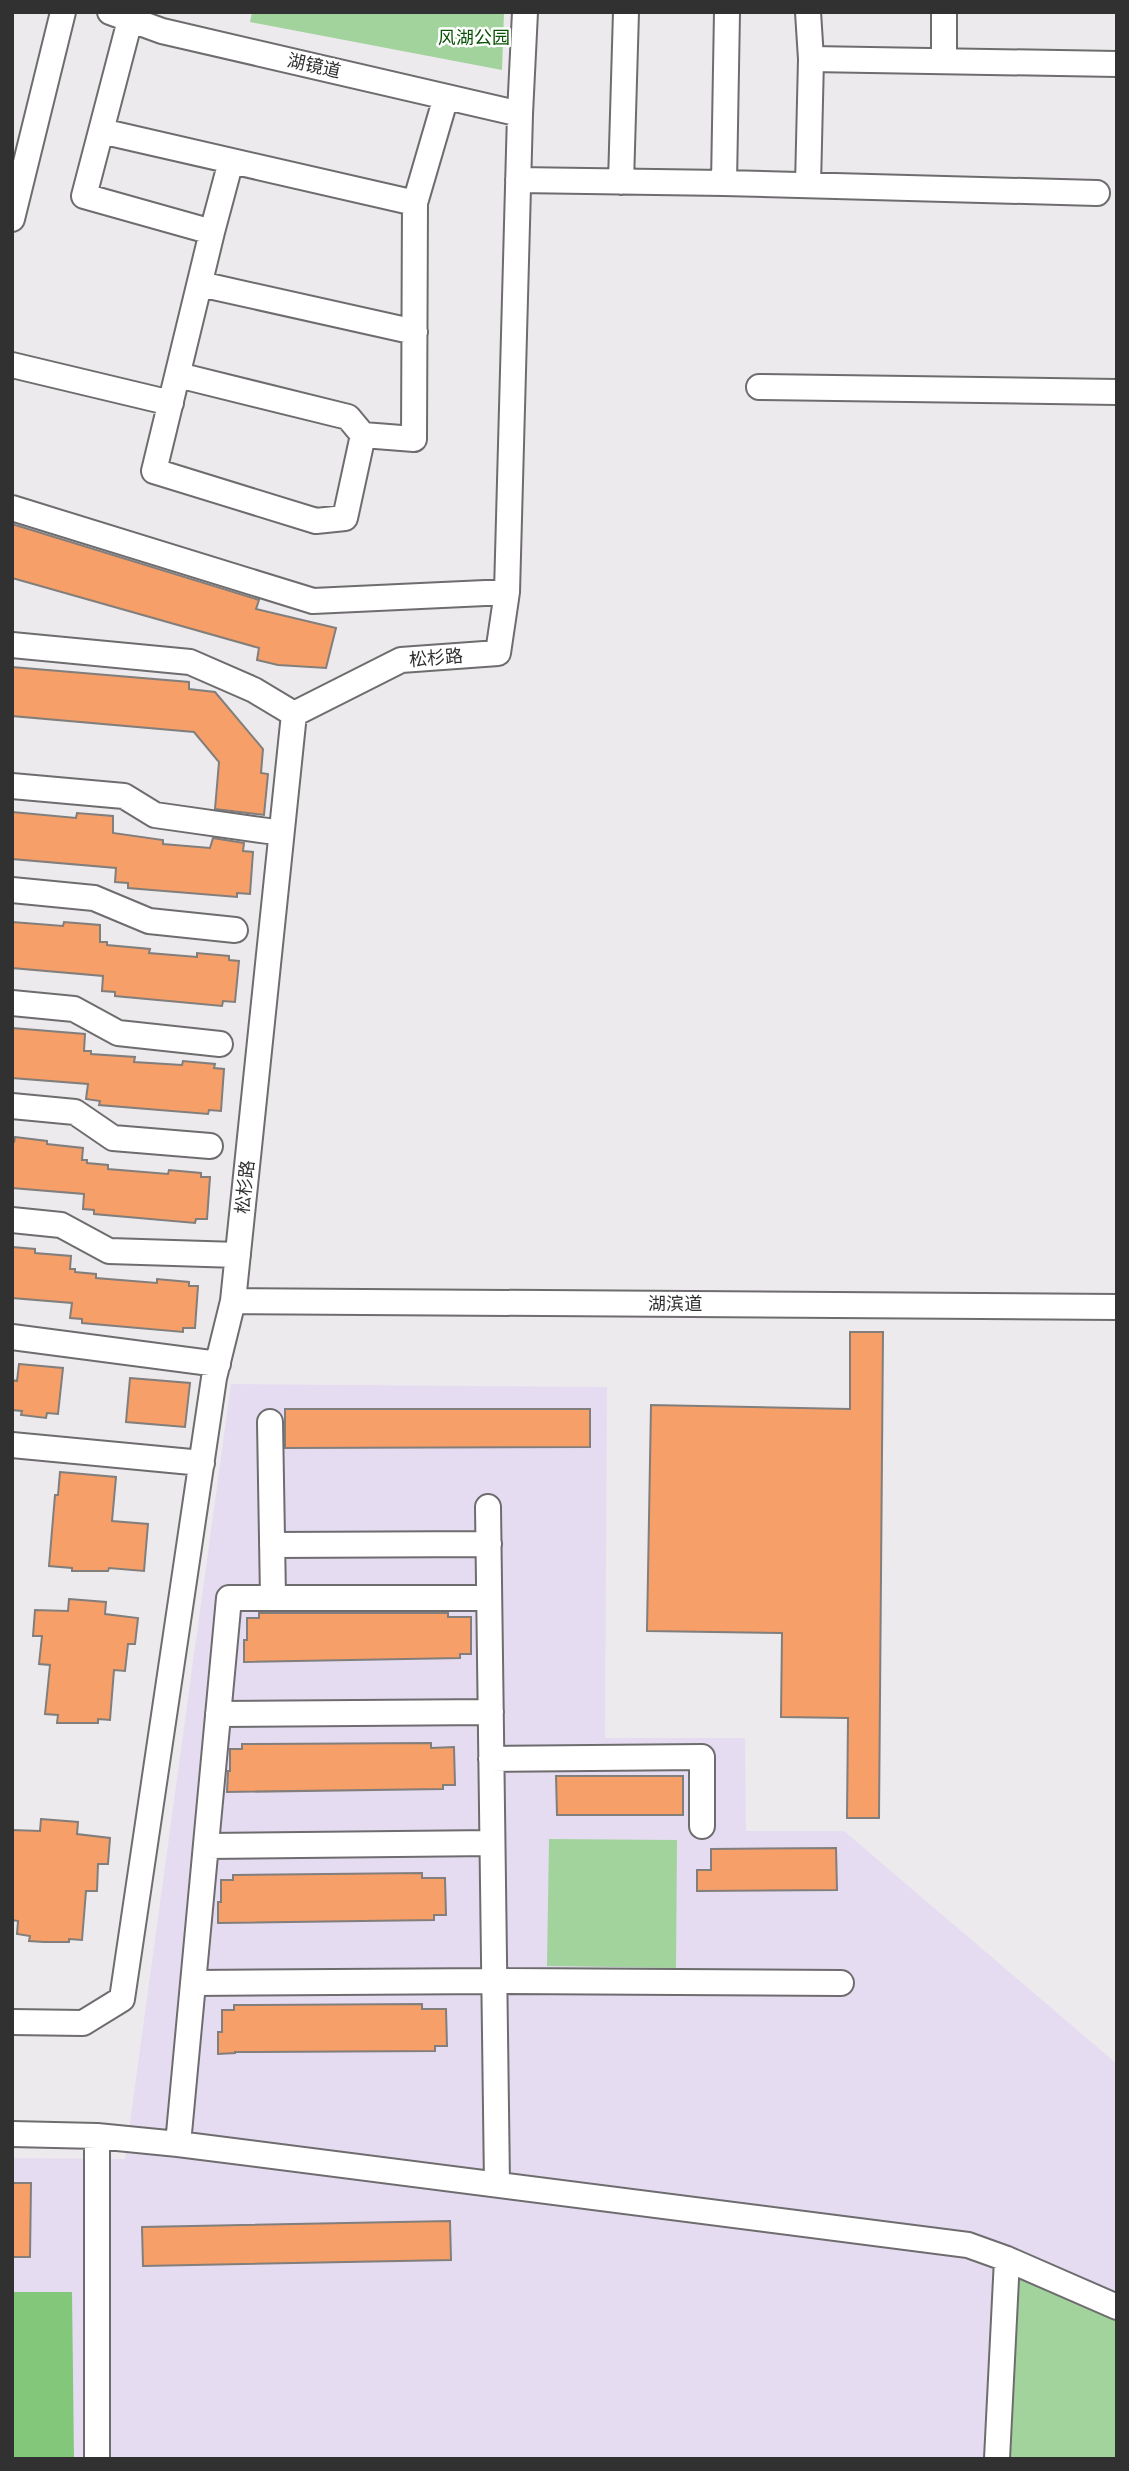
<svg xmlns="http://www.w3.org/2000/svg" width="1129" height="2471" font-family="'Fira Sans','Noto Sans SC',sans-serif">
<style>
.education{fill:#e5dcf1}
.green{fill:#a2d39c}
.forest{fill:#83c77b}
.building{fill:#f79f69;stroke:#817e7c;stroke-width:2}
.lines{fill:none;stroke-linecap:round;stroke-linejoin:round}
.minor-casing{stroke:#6e6c6e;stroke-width:28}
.minor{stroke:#fff;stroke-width:24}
.labels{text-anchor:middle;stroke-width:5;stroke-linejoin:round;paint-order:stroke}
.park-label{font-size:18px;fill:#095204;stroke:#fff}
.street-label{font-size:18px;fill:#323132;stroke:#fff}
</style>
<rect width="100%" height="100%" fill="#eceaec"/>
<!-- education -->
<path class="education" d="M231 1384 607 1387 605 1738H745L746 1831H844L1117 2064V2459H12V2158L125 2159Z"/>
<!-- green -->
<path class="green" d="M252 12H504L502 70 250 22Z
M549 1839 677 1840 676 1968 547 1966Z
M1015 2277 1117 2318V2459H1004Z"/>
<!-- forest -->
<path class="forest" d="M12 2292H72L74 2459H12Z"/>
<!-- building -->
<path class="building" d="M12 524 259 600 256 609 336 628 326 668 278 665 257 660 259 648 12 578Z
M12 667 189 682V689L215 692 263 749 261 773 268 774 264 815 215 809 219 762 194 732 12 716Z
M12 812 76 818 77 813 113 816V833L163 840V844L210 848 213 838 244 843 243 851 253 852 250 894 237 893V897L128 888V883L115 882 116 868 12 859Z
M12 922 63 926 64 922 100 925V942H107V945L150 949 149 953 197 957V953L229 956V960L239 961 235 1002 223 1001 222 1006 115 996V992L102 991 103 976 12 968Z
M12 1028 85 1034 84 1051H91V1054L135 1057 134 1062 182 1065 183 1061 215 1064 214 1068 224 1069 221 1111 209 1110 208 1114 99 1105 100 1101 86 1099 88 1084 12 1078Z
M15 1137 47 1141V1144L83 1148 82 1160H87V1163L108 1165V1169L168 1174 169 1170 201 1173V1177H210L207 1219H196L195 1223 94 1214V1210L83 1209 84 1194 12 1188V1142H14Z
M12 1247 35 1249V1253L71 1256 70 1269H75V1272L96 1274V1278L157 1283V1279L189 1282V1286H198L195 1328H183V1332L82 1323V1319L70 1318 72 1303 12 1298Z
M850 1332H883L879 1818H847L848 1718 781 1717 782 1633 647 1631 651 1405 850 1409Z
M19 1364 63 1368 58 1414 47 1413 46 1418 21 1415 22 1411 12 1410V1380L17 1381Z
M130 1378 190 1383 185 1427 126 1422Z
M285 1409H590V1447L285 1448Z
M60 1472 116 1477 112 1521 148 1524 144 1571 109 1568 108 1571H72V1568L49 1566 55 1495H58Z
M69 1599 106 1602 105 1614 138 1618 135 1644H128L125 1671 114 1670 110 1720 98 1719V1723H57L58 1715 45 1714 50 1665 39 1664 42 1636H33L35 1610 68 1611Z
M259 1613H448V1617H471V1654H460V1658L244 1662V1640H247V1618H259Z
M431 1743V1748L454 1747 455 1785H443V1789L227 1792 228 1771H230V1749H242V1744Z
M556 1776H683V1815H557Z
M41 1819 78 1822 77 1834 110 1838 108 1864H98L97 1891H86L82 1940 69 1939V1942H44L29 1941 30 1936 17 1934 18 1921 12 1920V1830L40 1831Z
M836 1848 837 1890 697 1891V1870H711V1849Z
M422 1873V1878H445L446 1915H434V1920L218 1923V1902H221V1880H233V1875Z
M422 2004V2009H446L447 2046H435V2051L235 2052V2053L218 2054V2032H222V2010H234V2005Z
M12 2183H31L30 2257H12Z
M450 2221 451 2260 143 2266 142 2227Z"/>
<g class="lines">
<!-- minor casing -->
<g class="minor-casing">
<path id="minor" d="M110 12 162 31 520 114
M944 12V60
M130 20 84 196 212 232 154 471 316 521 345 518 363 435 414 439 415 203 446 97
M811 59 1117 64
M101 131 415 203
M518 180 724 183 727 12
M621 182 626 12
M724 183 1097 193
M808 185 811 59 808 12
M12 219 63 12
M212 232 231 161
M200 284 415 332
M12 365 171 403
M178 375 348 417 363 435
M759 387 1117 392
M12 508 313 601 507 592
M12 645 190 662 254 690 294 714
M12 786 124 796 155 815 268 831
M12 890 94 898 149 921 235 930
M12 1003 74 1009 118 1033 220 1044
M12 1106 75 1112 113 1138 210 1146
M12 1220 61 1225 109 1251 238 1255
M233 1301 1117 1307
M12 1337 218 1364
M270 1422 273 1597
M12 1445 202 1463
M488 1507 497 2184
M272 1545 489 1544
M218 1714 491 1712
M491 1759 702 1757V1826
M206 1846 492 1843
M193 1983 494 1981 841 1983
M12 2022 83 2023 122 1999 214 1378 233 1301 294 714 401 660 498 653 507 592 520 114 525 12
M12 2134 97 2136 178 2144 968 2245 1007 2259 1117 2307
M178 2144 229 1598H489
M97 2459V2136
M997 2459 1007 2259"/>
</g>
<!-- minor -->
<use href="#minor" class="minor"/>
</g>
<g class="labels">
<!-- park labels -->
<g class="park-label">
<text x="474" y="44">风湖公园</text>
</g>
<!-- street labels -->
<g class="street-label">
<text transform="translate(314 66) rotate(13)" y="6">湖镜道</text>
<text transform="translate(436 658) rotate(-5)" y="6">松杉路</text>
<text transform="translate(245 1187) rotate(-84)" y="6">松杉路</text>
<text x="675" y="1310">湖滨道</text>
</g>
</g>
<!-- border -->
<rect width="1129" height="2471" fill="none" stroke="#323132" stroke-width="28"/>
</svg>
